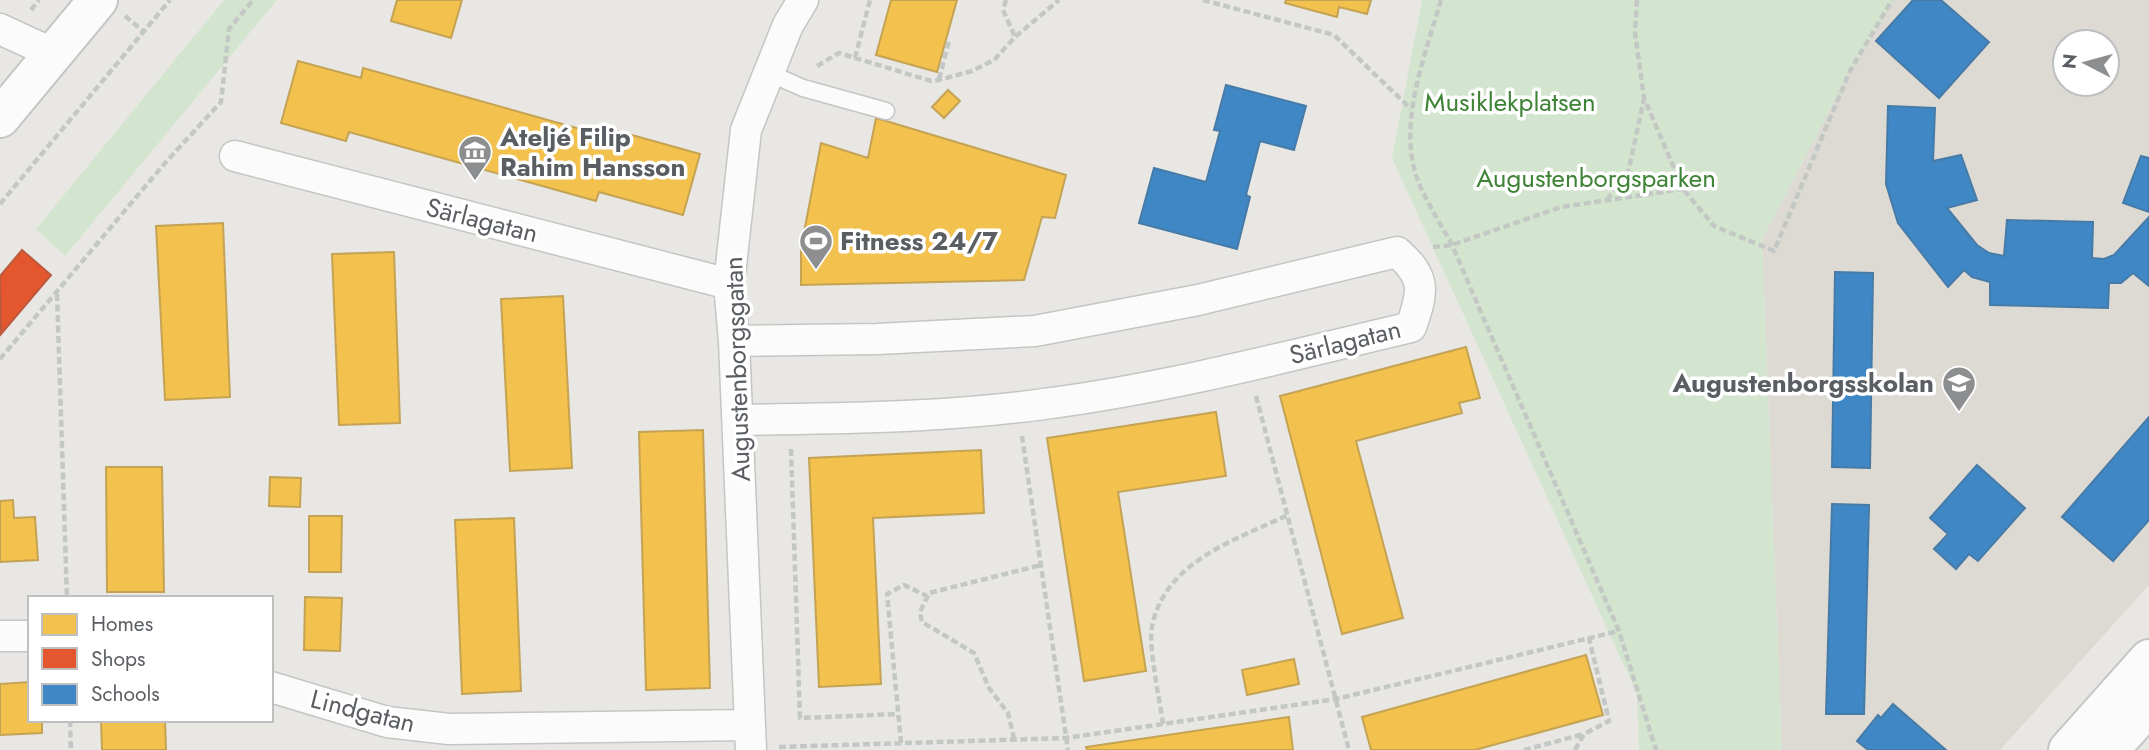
<svg xmlns="http://www.w3.org/2000/svg" width="2149" height="750" font-family="Jost,sans-serif">
<style>
.education{fill:#ddd9d3;fill-rule:evenodd}
.green{fill:#d4e5cf}
.homes{fill:#f2c14e;stroke:#c4a354;stroke-width:2}
.shops{fill:#e4572e;stroke:#bb593e;stroke-width:2}
.schools{fill:#3f88c5;stroke:#477ba7;stroke-width:2}
.lines{fill:none;stroke-linecap:round;stroke-linejoin:round}
.lane-casing{stroke:#c5c5c5;stroke-width:19}
.street-casing{stroke:#c5c5c5;stroke-width:33}
.secondary-casing{stroke:#c5c5c5;stroke-width:42}
.path{stroke:#c3c8c5;stroke-width:4.5;stroke-dasharray:7 3.5;stroke-linecap:butt}
.lane{stroke:#fcfbfb;stroke-width:16}
.street{stroke:#fcfbfb;stroke-width:30}
.secondary{stroke:#fcfbfb;stroke-width:38}
.labels{text-anchor:middle;stroke-width:7;stroke-linejoin:round;paint-order:stroke}
.park-label{font-size:26px;fill:#3f8337;stroke:#fff}
.poi-label{font-size:26px;font-weight:bold;fill:#5a5e62;stroke:#fff;text-anchor:start}
.street-label{font-size:26px;fill:#5a5e62;stroke:#fff}
</style>
<rect width="100%" height="100%" fill="#e9e7e4"/>
<!-- education -->
<path class="education" d="M1894 0H2149V585L2000 750H1782L1762 240 1850 71ZM2065 42H2107V84H2065Z"/>
<!-- green -->
<path class="green" d="M224 0H277L65 256 36 229Z
M1422 0H1894L1850 71 1762 240 1782 750H1639L1637 694 1392 158Z"/>
<!-- homes -->
<path class="homes" d="M397 0H462L451 38 391 21Z
M891 0H957L937 72 876 55Z
M1286 0H1371L1367 14 1339 7 1337 17 1285 3Z
M298 61 361 78 363 68 612 138 614 130 700 154 683 215 599 192 596 201 349 132 346 141 281 123Z
M948 90 960 101 944 118 932 107Z
M876 118 1066 175 1055 218 1042 217 1024 280 801 285V248L821 143 868 158Z
M223 223 230 397 165 400 156 226Z
M394 252 400 423 339 425 332 254Z
M563 296 572 468 510 471 501 299Z
M1466 347 1480 398 1459 403 1462 413 1356 441 1403 618 1342 634 1280 396Z
M1216 412 1226 476 1118 492 1146 671 1084 681 1047 438Z
M703 430 710 688 646 690 639 432Z
M981 450 984 513 873 518 881 684 819 687 809 458Z
M106 467H162L164 592H107Z
M270 477 301 478 300 507 269 506Z
M13 500 14 518 35 517 38 560 0 562V501Z
M309 516H342L341 572H309Z
M514 518 521 691 462 694 455 520Z
M305 597 342 598 340 651 304 650Z
M1586 655 1603 715 1475 750H1371L1362 717Z
M1294 659 1299 684 1247 695 1242 670Z
M30 682V720H42V733L0 735V684Z
M1289 717 1293 750H1087L1086 747Z
M101 720H165L166 750H102Z"/>
<!-- shops -->
<path class="shops" d="M22 250 51 275 1 334 0 276Z"/>
<!-- schools -->
<path class="schools" d="M1913 0H1941L1989 42 1939 98 1876 41Z
M1226 85 1306 106 1294 150 1260 141 1246 195 1250 197 1237 249 1139 223 1154 168 1206 182 1220 131 1214 130Z
M1888 106 1935 108 1933 161 1961 155 1977 200 1947 208 1977 245 1989 253 2004 256 2007 220 2093 222 2092 258 2104 259 2114 255 2149 217V286L2133 273 2121 283H2109L2108 308 1990 305V282L1972 277 1964 270 1948 287 1898 223 1886 184Z
M2141 156 2149 158V212L2123 203Z
M1835 272 1873 273 1870 468 1832 467Z
M2149 417V520L2113 561 2062 517Z
M1977 465 2025 508 1978 561 1969 554 1956 569 1934 549 1948 534 1930 518Z
M1832 504 1869 505 1864 714H1826Z
M1893 704 1946 750H1868L1857 741 1878 715 1881 718Z"/>
<g class="lines">
<!-- lane casing -->
<g class="lane-casing">
<path id="lane" d="M769 73 803 88 886 111"/>
</g>
<!-- street casing -->
<g class="street-casing">
<path id="street" d="M0 29 52 53
M235 156 729 284
M734 341 877 339 1035 331 1198 300 1397 252C1427 278 1423 292 1411 327 1289 356 1168 388 1044 404 942 418 840 418 738 420
M0 636H30
M271 687 387 722 449 729 749 725
M751 750 734 341 729 284 746 130 788 25 803 0"/>
</g>
<!-- secondary casing -->
<g class="secondary-casing">
<path id="secondary" d="M0 118 98 0
M2068 750 2149 659
M2109 750 2149 706"/>
</g>
<!-- path -->
<path class="path" d="M1006 0 1003 10 1015 37
M1203 0 1334 35 1411 109
M1441 0C1425 56 1394 131 1421 188 1430 208 1442 226 1452 245L1619 631 1656 750
M1637 0 1635 33 1644 98 1683 189 1714 226 1774 251 1850 71 1892 0
M31 10 39 0
M125 16 143 31
M855 58 870 0
M817 66 839 53 931 81 939 80 972 71 994 60 1015 37 1059 0
M939 79 949 41
M1607 200 1628 173 1644 99
M0 204 170 0
M1433 247 1452 245 1561 207 1683 189
M57 294 67 598
M0 359 165 163 221 102 229 29 253 0
M1256 396 1349 750
M1022 436 1068 750
M791 449 800 718 898 714
M70 720 71 750
M1163 724C1160 701 1148 647 1152 627 1164 562 1235 540 1288 515
M1014 739 1008 713 989 688 974 653 922 622 920 612 929 593 1041 565
M901 743 887 594 904 585 927 596
M779 747 1066 738 1336 699 1619 631
M1524 750 1584 734
M1575 750 1584 734 1609 721 1589 638"/>
<!-- lane -->
<use href="#lane" class="lane"/>
<!-- street -->
<use href="#street" class="street"/>
<!-- secondary -->
<use href="#secondary" class="secondary"/>
</g>
<!-- icons -->
<defs>
<g id="museum-pin" transform="scale(1.75)"><path d="M0 17L-7.5 6A9.5 9.5 0 1 1 7.5 6Z" fill="#8c8e90" stroke="#fff"/><path d="M0-6L6-3V-2H-6V-3ZM-5-1h2V3h-2ZM-1-1h2V3h-2ZM3-1h2V3H3ZM-6 4H6V6H-6Z" fill="#fff"/></g>
<g id="stadium-pin" transform="scale(1.75)"><path d="M0 17L-7.5 6A9.5 9.5 0 1 1 7.5 6Z" fill="#8c8e90" stroke="#fff"/><path d="M0-5a6.5 5 0 1 0 0 10a6.5 5 0 1 0 0-10ZM-3.5-1.8h7v3.6h-7Z" fill="#fff"/></g>
<g id="school-pin" transform="scale(1.75)"><path d="M0 17L-7.5 6A9.5 9.5 0 1 1 7.5 6Z" fill="#8c8e90" stroke="#fff"/><path d="M0-5L7-2L0 1L-7-2ZM-4 1L0 2.5L4 1V4Q0 6-4 4Z" fill="#fff"/></g>
</defs>
<g fill-rule="evenodd">
<use href="#museum-pin" x="475" y="152"/>
<use href="#stadium-pin" x="816" y="241"/>
<use href="#school-pin" x="1959" y="383"/>
</g>
<g class="labels">
<!-- park labels -->
<g class="park-label">
<text x="1510" y="111">Musiklekplatsen</text>
<text x="1596" y="187">Augustenborgsparken</text>
</g>
<!-- poi labels -->
<g class="poi-label">
<text x="500" y="146">Ateljé Filip<tspan x="500" dy="30">Rahim Hansson</tspan></text>
<text x="840" y="250">Fitness 24/7</text>
<text x="1934" y="392" text-anchor="end">Augustenborgsskolan</text>
</g>
<!-- street labels -->
<g class="street-label">
<text transform="translate(482 220) rotate(14)" y="9">Särlagatan</text>
<text transform="translate(1345 342) rotate(-14)" y="9">Särlagatan</text>
<text transform="translate(737 369) rotate(-92)" y="9">Augustenborgsgatan</text>
<text transform="translate(363 711) rotate(14)" y="9">Lindgatan</text>
</g>
</g>
<!-- legend -->
<rect x="28" y="596" width="245" height="126" fill="#ffffff" stroke="#bdbfc0" stroke-width="2"/>
<rect x="42" y="614" width="35" height="21" fill="#f2c14e" stroke="#bdbfc0" stroke-width="2"/>
<text x="91" y="631" font-size="21" fill="#5a5e62">Homes</text>
<rect x="42" y="648" width="35" height="21" fill="#e4572e" stroke="#bdbfc0" stroke-width="2"/>
<text x="91" y="666" font-size="21" fill="#5a5e62">Shops</text>
<rect x="42" y="684" width="35" height="21" fill="#3f88c5" stroke="#bdbfc0" stroke-width="2"/>
<text x="91" y="701" font-size="21" fill="#5a5e62">Schools</text>
<!-- north arrow -->
<g transform="translate(2086 63) rotate(276)"><circle r="33" fill="#ffffff" stroke="#bdbfc0" stroke-width="2"/>
<path d="M0-5L12 26L0 18L-12 26Z" fill="#8c8e90"/>
<text y="-10" font-size="19" font-weight="bold" text-anchor="middle" fill="#5a5e62">N</text>
</g>
</svg>
